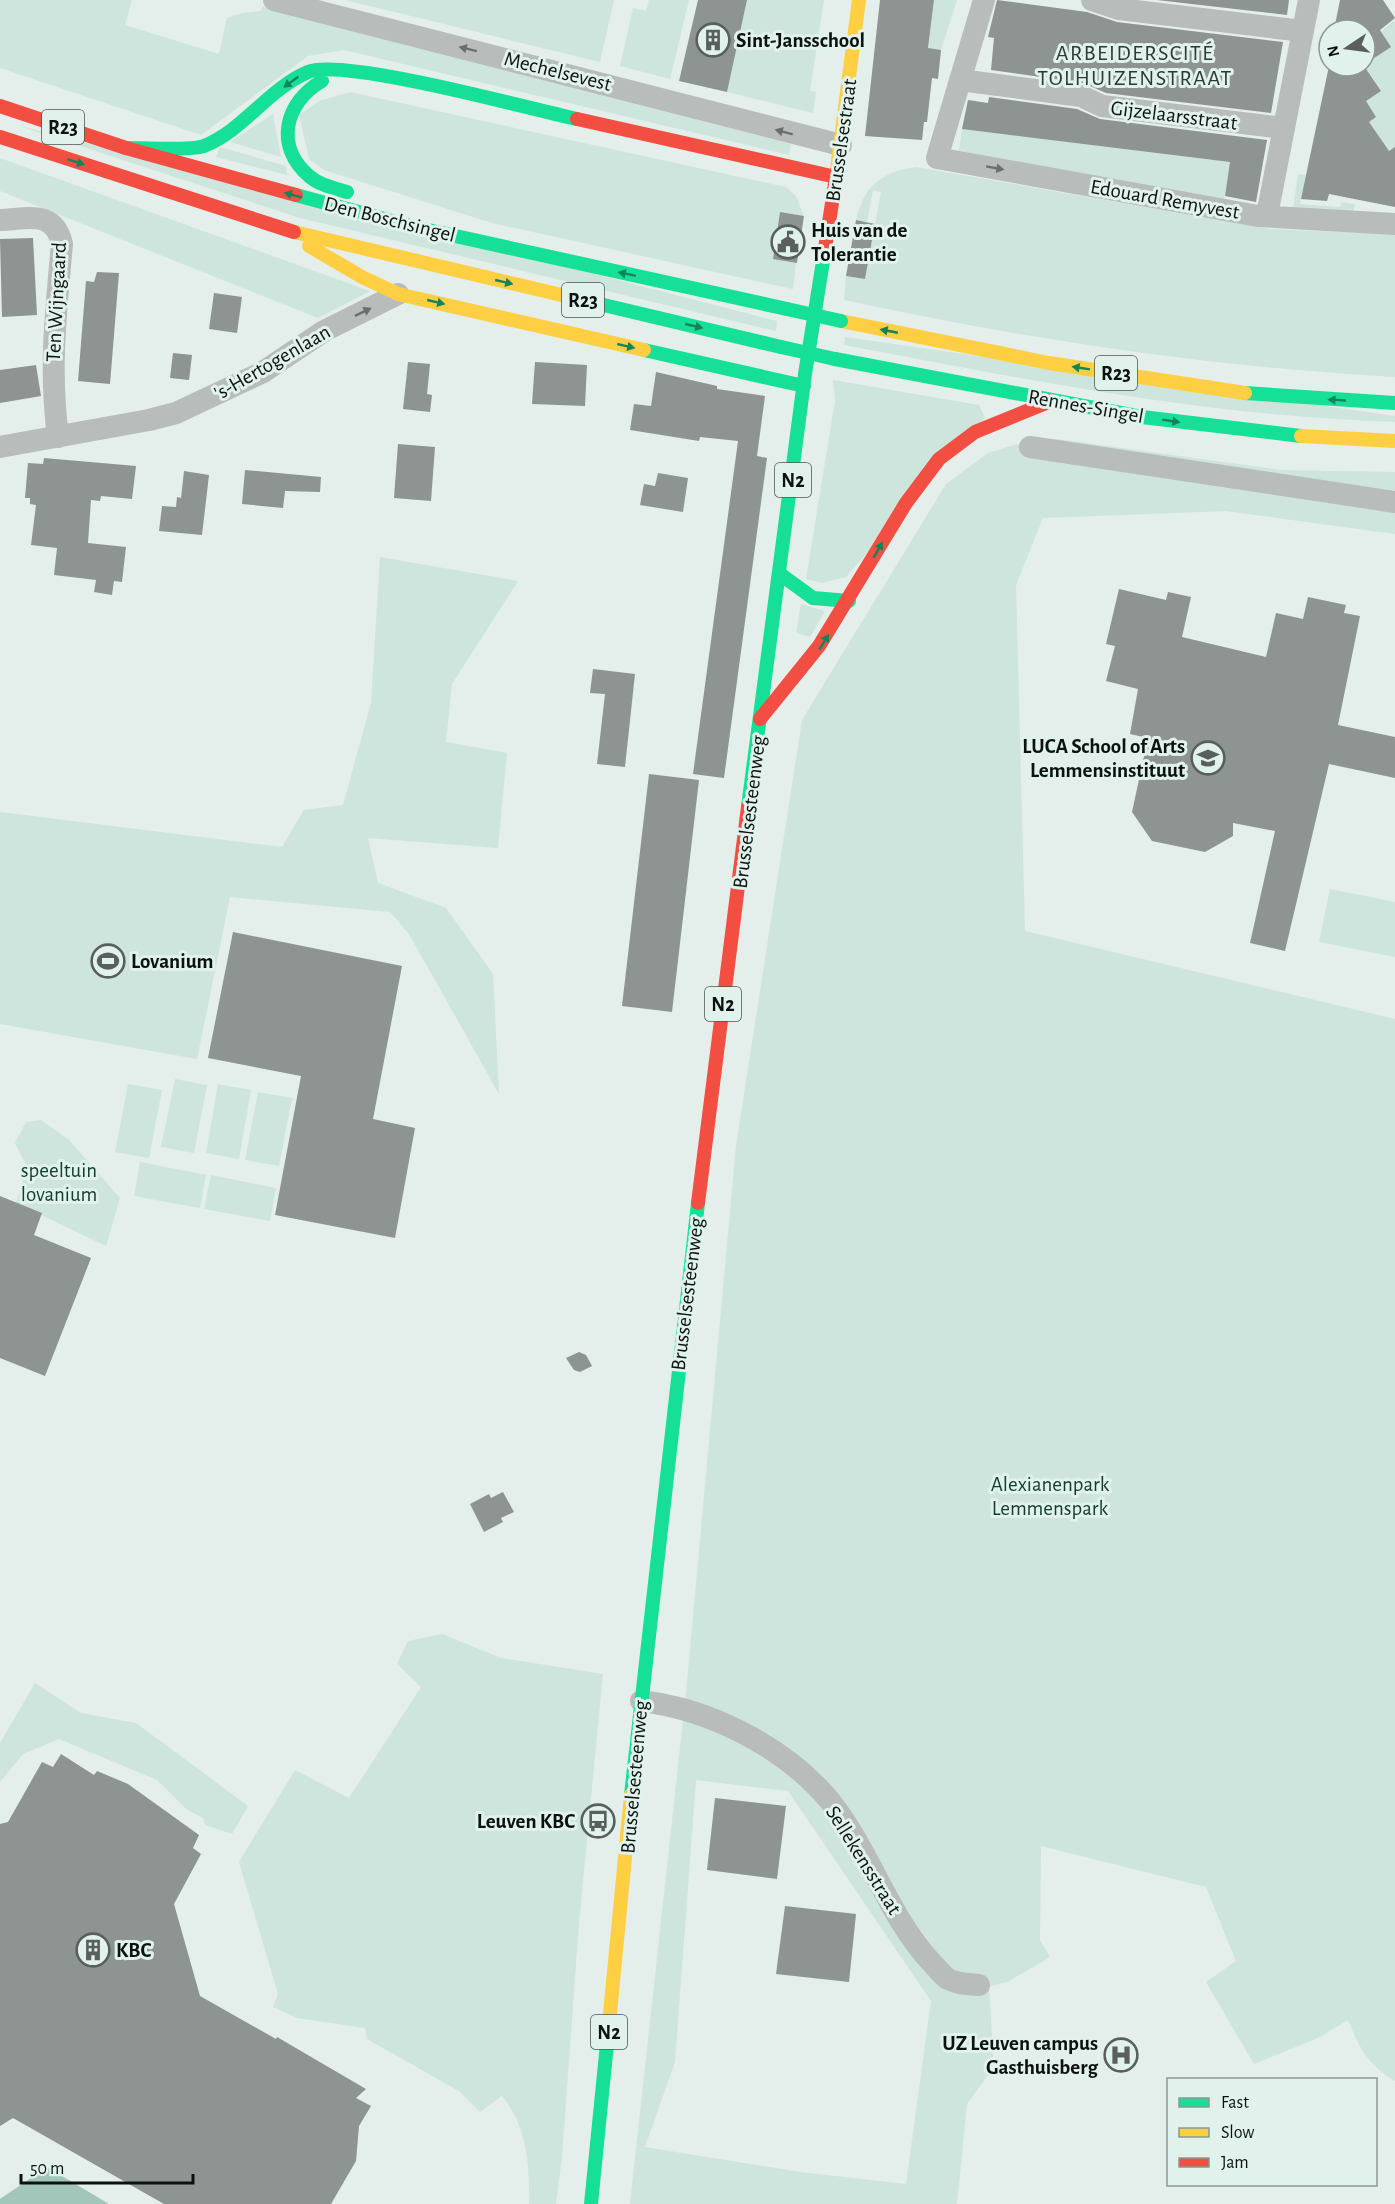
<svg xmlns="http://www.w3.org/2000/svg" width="1395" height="2204" font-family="'Alegreya Sans',sans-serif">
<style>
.green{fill:#cde5dc;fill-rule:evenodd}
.water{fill:#a2c7ba}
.building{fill:#8d9491}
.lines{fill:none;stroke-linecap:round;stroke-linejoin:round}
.street{stroke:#b8bcba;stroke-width:22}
.fast{stroke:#16e098;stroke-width:14}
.slow{stroke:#ffcf43;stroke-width:14}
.jam{stroke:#f24e42;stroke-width:14}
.fast-bridge{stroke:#16e098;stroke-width:14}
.oneway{fill:#6b706e}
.oneway2{fill:#12835b}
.labels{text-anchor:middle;stroke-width:6;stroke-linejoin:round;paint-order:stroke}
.shield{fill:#e0f2eb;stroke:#4c5552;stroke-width:1.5}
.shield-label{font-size:20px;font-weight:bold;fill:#0c1210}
.poi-label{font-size:21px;font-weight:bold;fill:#0c1210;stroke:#e0f2eb;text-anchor:start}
.street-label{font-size:21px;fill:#0c1210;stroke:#e0f2eb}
.park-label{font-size:21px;fill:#123c30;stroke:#e0f2eb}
.neighbourhood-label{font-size:22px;letter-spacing:1.5px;fill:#2b3934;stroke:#e0f2eb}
</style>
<rect width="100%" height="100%" fill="#e4eeea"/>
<!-- green -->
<path class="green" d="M0 0H132L125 25 219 54 227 18 242 13 261 11 262 7 791 144 789 155 344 50 308 56 201 135 0 68Z
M345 0H614L600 62Z
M649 0H689L670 79 620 66 633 8 646 11Z
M747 0H824L810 91 816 92 813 113 727 92Z
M934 0H957L941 50 928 48Z
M1395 20V155L1391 149 1379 157 1369 122 1376 116 1368 105 1358 106 1381 91 1370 74 1364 73C1369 50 1376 33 1395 20Z
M350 92 786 187 796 196 804 216 780 212 773 258 796 263 793 289 492 223 324 170 309 159 299 115 319 101Z
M273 114 281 157 230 142Z
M16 125 777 321 776 331 300 218Z
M962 129 1212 160 1233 149 1224 199 959 151Z
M220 147 286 166 287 175 216 157Z
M0 158 370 291 318 318 0 191Z
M916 167 1271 229 1395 234V377C1209 367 1026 339 844 300L846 276 865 279 881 192 873 190 867 222 856 220C864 186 881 172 916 167Z
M1298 174 1306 175 1300 204 1340 207 1342 202 1355 204 1353 213 1293 208Z
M845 337 1395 416V422C1206 416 1028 380 844 345Z
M833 380 979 405 985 418 846 577 822 583 806 579 835 401Z
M1057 439 1281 470 1395 472V534L1226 511 1043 518 1016 585 1025 931 1395 1019V2081C1368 2065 1360 2049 1348 2020L1318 2038 1254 2064 1206 1982 1236 1961 1206 1887 1041 1846 1040 1940 1050 1957 1009 1981 989 1987 994 2067 967 2104 957 2204H630L686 1693 736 1146 802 720 946 484 988 453 1024 442ZM696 1780 788 1791 931 2001 906 2184 800 2172 645 2147 675 2062Z
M380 557 518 581 452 684 446 742 507 753 498 848 368 838 378 883 446 908 493 974 499 1094 409 934 390 912 230 897 197 1059 0 1024V812L282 847 304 810 343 805 371 703Z
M801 604 825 611 810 637 796 633Z
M1330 889 1395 902V957L1319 942Z
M175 1079 207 1085 194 1153 161 1147Z
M128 1084 162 1090 149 1158 115 1152Z
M218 1084 251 1090 239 1159 206 1153Z
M258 1092 292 1098 279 1166 245 1160Z
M41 1120 69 1140 120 1198 106 1246 16 1203 27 1167 15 1143 26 1122Z
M140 1162 206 1175 200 1208 134 1196Z
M211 1175 276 1188 270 1221 204 1209Z
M442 1634 501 1658 603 1674 579 1923 562 2157 556 2204H529C530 2166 527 2126 502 2096L480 2112 459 2091 367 2039 365 2028 297 2018 273 2007 278 1994 239 1862 295 1770 349 1798 421 1687 397 1664 408 1641Z
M35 1683 81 1713 136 1723 248 1806 232 1834 205 1825 203 1818 186 1809 157 1780 59 1739 23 1754 0 1782V1743Z"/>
<!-- water -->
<path class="water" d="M47 2167 109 2204H0V2199Z"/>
<!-- building -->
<path class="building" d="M698 0H747L727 92 679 81Z
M880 0H934L928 48 941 50 938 79 932 78 927 122H924L922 140 865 136Z
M997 0 1087 12 1117 22 1283 42 1271 113 1106 93 1083 83 991 70 994 38 988 37Z
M1157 0H1289L1287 15Z
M1340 0H1383L1395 18 1380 30 1391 47 1365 64V30H1334Z
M1329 66H1364L1381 91 1366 101 1376 117 1369 122 1389 151 1395 147V207L1329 194 1327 201 1301 199Z
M989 97 1077 109 1100 119 1267 140 1256 202 1225 196 1230 162 962 129 968 100 988 103Z
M780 212 804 216 797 263 773 259Z
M856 220 875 224 865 279 846 276Z
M33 238 37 315 2 317 0 239Z
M97 272 119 273 110 384 78 381 86 281 94 282Z
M214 293 242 297 237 333 209 329Z
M173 353 192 355 189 380 170 378Z
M408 362 430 364 427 394 432 395 430 412 403 409Z
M535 362 587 365 585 406 532 404Z
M36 365 41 396 0 403V370Z
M656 372 717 386V389L765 396 757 456 767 458 724 778 693 774 738 441 700 437 699 441 630 430 634 404 651 406Z
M398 444 435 447 431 501 394 498Z
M44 458 136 466 132 499 101 496 100 501 91 500 88 543 126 547 122 582 114 581 112 595 94 592 96 580 54 575 57 548 31 545 36 505 30 504V498H25L28 463 43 464Z
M245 470 321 477 320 492 285 491 283 508 242 504Z
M184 471 209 475 202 535 159 531 162 506 176 507 177 497 181 498Z
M658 473 688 478 683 512 640 505 644 484 655 486Z
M1119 589 1166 600 1168 592 1191 597 1182 637 1266 657 1276 613 1303 619 1308 597 1346 605 1344 613 1360 616 1338 725 1395 737V778L1329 764 1285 951 1250 943 1275 831 1233 823V836L1205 852 1152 841 1132 812 1148 738 1130 734 1138 689 1106 681 1115 646 1106 644Z
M593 669 635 674 625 767 597 764 605 694 590 693Z
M649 774 699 780 672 1012 622 1006Z
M233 932 402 966 373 1119 415 1128 395 1238 275 1215 301 1076 208 1058Z
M0 1196 42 1213 34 1235 91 1258 45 1376 0 1358Z
M579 1352 586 1355 592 1366 580 1372 574 1370 566 1358Z
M503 1492 514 1512 501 1518 503 1522 484 1532 470 1504 489 1494 491 1498Z
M61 1754 94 1775 97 1771 128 1784 199 1835 193 1848 201 1854 174 1904 200 1996 276 2039 277 2037 366 2089 356 2098 371 2106 359 2126 356 2161 331 2204H164L13 2118 0 2126V1824L8 1822 42 1762 53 1767Z
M715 1798 786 1806 777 1879 707 1870Z
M785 1906 856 1914 849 1982 776 1974Z"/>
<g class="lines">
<!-- street -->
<path class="street" d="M274 0 841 145
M984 0 937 158 1258 216 1395 224
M1092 0 1119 9 1303 31
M960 80 1081 96 1102 106 1283 128
M1267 215 1309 0
M0 220C28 219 54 209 62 244 56 312 49 368 58 437
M0 447 149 420 176 413 263 372 324 331 398 294
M1030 447 1395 502
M641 1701C710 1709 785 1747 830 1801 870 1851 888 1916 932 1963 937 1968 942 1975 948 1979 958 1984 968 1984 979 1985"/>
<!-- fast -->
<path class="fast" d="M322 81C285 102 274 146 309 176 319 185 334 188 347 192
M126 148C143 148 190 151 204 146 244 130 268 89 308 72 342 57 530 109 577 119
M296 195 410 226 787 309
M570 297 781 347
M644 350 804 386
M835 359 1142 417 1301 436
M1245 393 1395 403
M780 574 813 598 849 601
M748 807 805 374 824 255
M631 1795 698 1203
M591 2204 608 2034"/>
<!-- slow -->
<path class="slow" d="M836 177 859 0
M294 232 570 297
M309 246 362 277 398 294 644 350
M841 321 1049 363 1245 393
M1301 436 1395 441
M608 2034 631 1795"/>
<!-- jam -->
<path class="jam" d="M0 106 126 148 296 195
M577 119 836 177 824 255
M0 137 294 232
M760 719 819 646 906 503 939 459 975 432 1051 401
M698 1203 748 807"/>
<!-- fast-bridge -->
<path class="fast-bridge" d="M787 309 841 321
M781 347 835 359"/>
</g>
<!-- one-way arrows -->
<defs><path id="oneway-solid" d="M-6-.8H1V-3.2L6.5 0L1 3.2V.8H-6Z" transform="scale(1.5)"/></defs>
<g class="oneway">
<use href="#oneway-solid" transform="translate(468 49) rotate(-166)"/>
<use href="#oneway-solid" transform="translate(784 132) rotate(-165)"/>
<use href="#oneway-solid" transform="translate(995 168) rotate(10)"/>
<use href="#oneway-solid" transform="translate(363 312) rotate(-26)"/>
</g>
<g class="oneway2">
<use href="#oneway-solid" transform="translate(291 82) rotate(144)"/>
<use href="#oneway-solid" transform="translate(76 162) rotate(18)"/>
<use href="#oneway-solid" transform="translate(293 195) rotate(-165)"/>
<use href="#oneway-solid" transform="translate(627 274) rotate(-168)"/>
<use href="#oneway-solid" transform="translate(504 282) rotate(13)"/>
<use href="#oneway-solid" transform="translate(436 302) rotate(13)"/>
<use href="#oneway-solid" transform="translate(694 326) rotate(13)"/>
<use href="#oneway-solid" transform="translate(889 331) rotate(-169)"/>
<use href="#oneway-solid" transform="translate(626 346) rotate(13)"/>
<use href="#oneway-solid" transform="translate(1081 368) rotate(-171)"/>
<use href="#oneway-solid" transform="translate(1337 400) rotate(-177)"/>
<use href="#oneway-solid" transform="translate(1171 421) rotate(9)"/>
<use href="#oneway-solid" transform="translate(878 550) rotate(-60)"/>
<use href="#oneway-solid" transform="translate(824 642) rotate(-59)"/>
</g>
<!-- icons -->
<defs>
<g id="building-ring" transform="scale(1.725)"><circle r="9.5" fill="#e0f2eb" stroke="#585f5c" stroke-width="1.5"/><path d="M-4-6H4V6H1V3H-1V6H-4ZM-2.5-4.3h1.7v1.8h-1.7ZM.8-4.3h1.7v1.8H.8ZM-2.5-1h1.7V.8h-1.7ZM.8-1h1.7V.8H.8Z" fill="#585f5c"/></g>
<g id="civic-ring" transform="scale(1.725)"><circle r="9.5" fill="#e0f2eb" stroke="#585f5c" stroke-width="1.5"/><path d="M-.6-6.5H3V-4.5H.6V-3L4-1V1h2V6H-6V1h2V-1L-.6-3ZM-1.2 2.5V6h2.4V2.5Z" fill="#585f5c"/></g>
<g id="university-ring" transform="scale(1.725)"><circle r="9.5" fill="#e0f2eb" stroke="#585f5c" stroke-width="1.5"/><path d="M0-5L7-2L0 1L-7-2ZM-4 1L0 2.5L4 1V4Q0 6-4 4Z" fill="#585f5c"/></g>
<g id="stadium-ring" transform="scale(1.725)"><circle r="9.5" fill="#e0f2eb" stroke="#585f5c" stroke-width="1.5"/><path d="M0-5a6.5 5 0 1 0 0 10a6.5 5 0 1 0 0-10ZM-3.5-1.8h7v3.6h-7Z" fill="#585f5c"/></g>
<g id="bus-ring" transform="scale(1.725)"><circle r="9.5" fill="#e0f2eb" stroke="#585f5c" stroke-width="1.5"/><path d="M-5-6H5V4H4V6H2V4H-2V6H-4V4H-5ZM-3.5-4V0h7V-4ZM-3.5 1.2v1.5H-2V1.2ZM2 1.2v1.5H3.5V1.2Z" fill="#585f5c"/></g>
<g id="hospital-ring" transform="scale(1.725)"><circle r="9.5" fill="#e0f2eb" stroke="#585f5c" stroke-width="1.5"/><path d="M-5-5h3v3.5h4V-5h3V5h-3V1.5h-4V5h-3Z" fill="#585f5c"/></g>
</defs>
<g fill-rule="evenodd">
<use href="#building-ring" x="713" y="40"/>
<use href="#civic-ring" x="788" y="242"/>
<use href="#university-ring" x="1208" y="758"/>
<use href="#stadium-ring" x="108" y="961"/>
<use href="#bus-ring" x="598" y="1821"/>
<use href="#building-ring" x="93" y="1950"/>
<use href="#hospital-ring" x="1121" y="2055"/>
</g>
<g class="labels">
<!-- shield labels -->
<g class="shield">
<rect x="42" y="110" width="42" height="34" rx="4.5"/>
<rect x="562" y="283" width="42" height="34" rx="4.5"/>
<rect x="1095" y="356" width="42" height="34" rx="4.5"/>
<rect x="775" y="463" width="36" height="34" rx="4.5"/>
<rect x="705" y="987" width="36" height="34" rx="4.5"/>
<rect x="591" y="2015" width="36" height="34" rx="4.5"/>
</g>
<g class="shield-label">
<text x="63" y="134">R23</text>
<text x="583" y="307">R23</text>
<text x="1116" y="380">R23</text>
<text x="793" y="487">N2</text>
<text x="723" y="1011">N2</text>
<text x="609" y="2039">N2</text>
</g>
<!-- poi labels -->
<g class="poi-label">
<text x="736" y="47">Sint-Jansschool</text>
<text x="811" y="237">Huis van de<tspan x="811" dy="24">Tolerantie</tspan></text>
<text x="1185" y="753" text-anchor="end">LUCA School of Arts<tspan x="1185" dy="24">Lemmensinstituut</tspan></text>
<text x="131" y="968">Lovanium</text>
<text x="575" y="1828" text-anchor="end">Leuven KBC</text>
<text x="116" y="1957">KBC</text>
<text x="1098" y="2050" text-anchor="end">UZ Leuven campus<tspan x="1098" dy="24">Gasthuisberg</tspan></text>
</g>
<!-- street labels -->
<g class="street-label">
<text transform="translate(558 71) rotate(14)" y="7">Mechelsevest</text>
<text transform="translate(1174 115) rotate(7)" y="7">Gijzelaarsstraat</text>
<text transform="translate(841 140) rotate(-82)" y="7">Brusselsestraat</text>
<text transform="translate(1165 199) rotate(10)" y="7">Edouard Remyvest</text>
<text transform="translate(390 219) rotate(14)" y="7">Den Boschsingel</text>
<text transform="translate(56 302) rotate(-87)" y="7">Ten Wijngaard</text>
<text transform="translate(272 362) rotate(-30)" y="7">'s-Hertogenlaan</text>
<text transform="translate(1086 406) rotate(10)" y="7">Rennes-Singel</text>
<text transform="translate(749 812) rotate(-83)" y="7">Brusselsesteenweg</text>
<text transform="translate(687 1294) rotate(-83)" y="7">Brusselsesteenweg</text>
<text transform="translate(634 1777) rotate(-85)" y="7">Brusselsesteenweg</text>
<text transform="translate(864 1860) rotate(58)" y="7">Sellekensstraat</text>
</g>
<!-- park labels -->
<g class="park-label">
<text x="59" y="1177">speeltuin<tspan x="59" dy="24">lovanium</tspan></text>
<text x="1050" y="1491">Alexianenpark<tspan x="1050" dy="24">Lemmenspark</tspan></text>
</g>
<!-- neighbourhood labels -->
<g class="neighbourhood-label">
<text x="1135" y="60">ARBEIDERSCITÉ<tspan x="1135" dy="25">TOLHUIZENSTRAAT</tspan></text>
</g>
</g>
<!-- legend -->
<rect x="1167" y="2078" width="210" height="108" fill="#e0f2eb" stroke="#8b9893" stroke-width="1.5"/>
<rect x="1179" y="2098" width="30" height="9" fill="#16e098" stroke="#8b9893" stroke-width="1.5"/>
<text x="1221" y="2108" font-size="18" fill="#0c1210">Fast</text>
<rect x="1179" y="2128" width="30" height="9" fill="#ffcf43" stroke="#8b9893" stroke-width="1.5"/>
<text x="1221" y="2138" font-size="18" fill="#0c1210">Slow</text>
<rect x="1179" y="2158" width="30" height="9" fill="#f24e42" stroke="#8b9893" stroke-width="1.5"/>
<text x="1221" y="2168" font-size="18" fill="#0c1210">Jam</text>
<!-- north arrow -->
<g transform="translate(1347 48) rotate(257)"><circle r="28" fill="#e0f2eb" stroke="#8b9893" stroke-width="1.5"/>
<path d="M0-4.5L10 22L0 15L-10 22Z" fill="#585f5c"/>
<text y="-9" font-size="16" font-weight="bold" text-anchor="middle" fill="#0c1210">N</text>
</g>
<!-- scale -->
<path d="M21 2174v9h172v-9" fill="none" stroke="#0c1210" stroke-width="3"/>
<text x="30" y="2174" font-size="18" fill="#0c1210" stroke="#e0f2eb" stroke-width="4.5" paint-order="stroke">50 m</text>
</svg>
